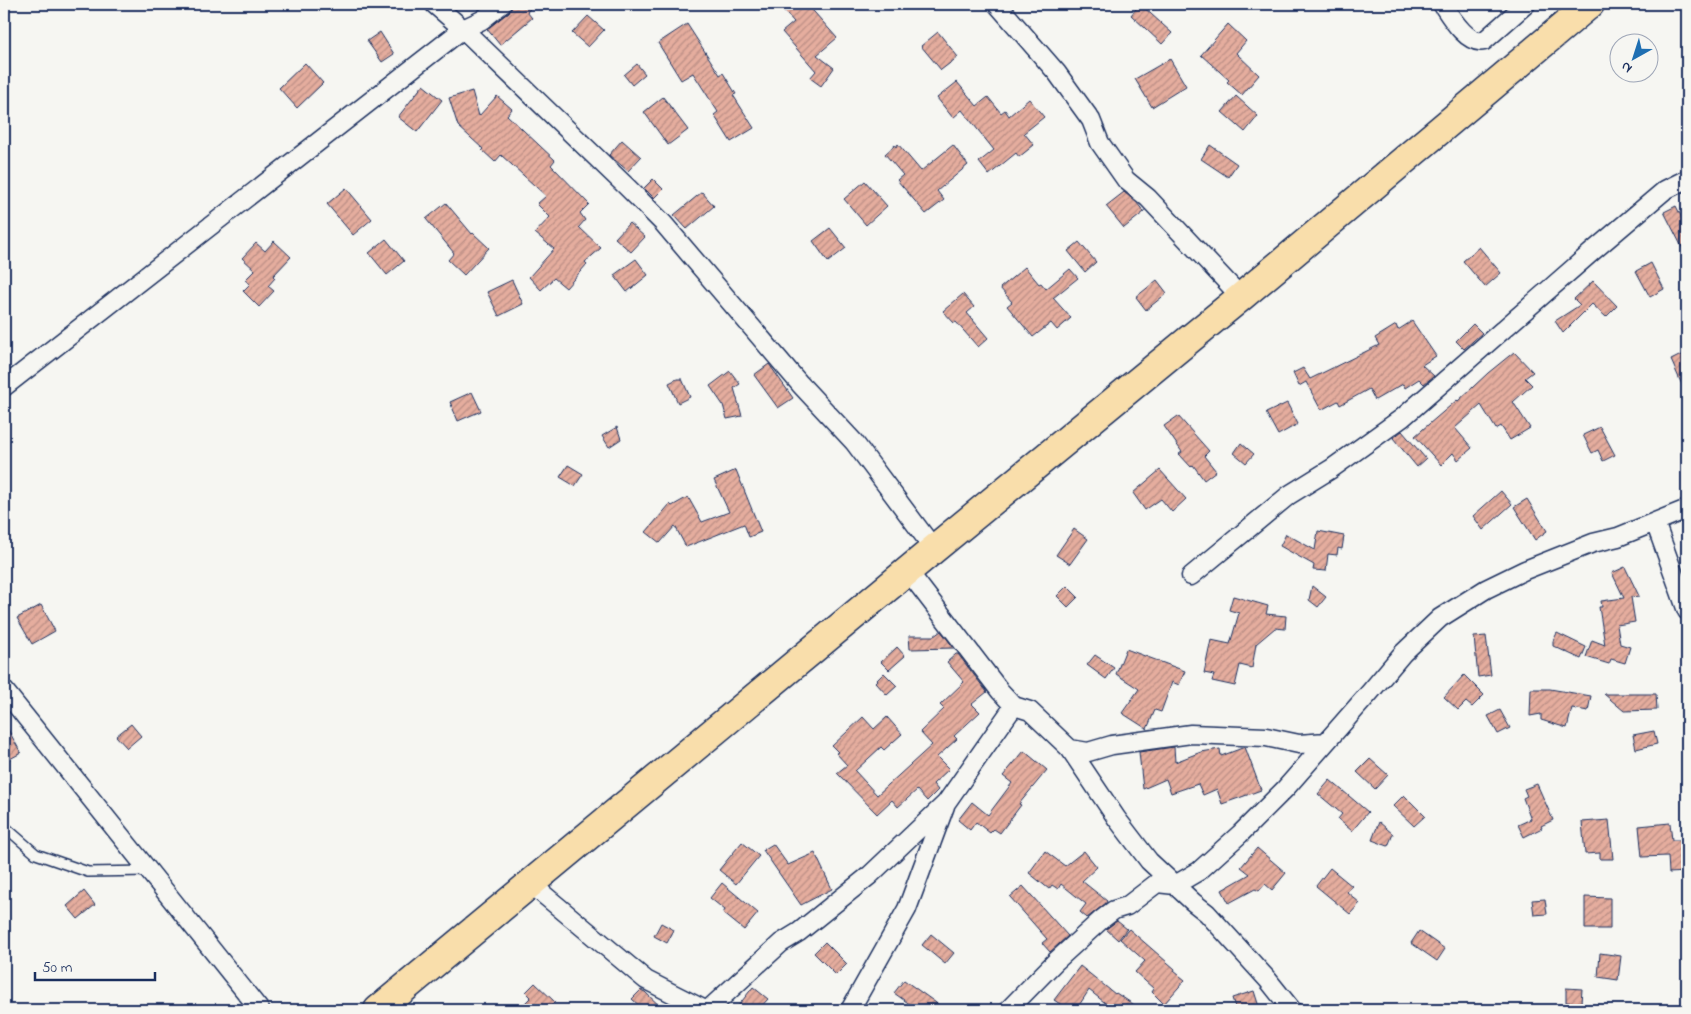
<svg xmlns="http://www.w3.org/2000/svg" width="1691" height="1014" font-family="'Indie Flower',sans-serif">
<style>
.building{fill:url(#building-hatch);stroke:#1b2f5e}
.lines{fill:none;stroke-linecap:round;stroke-linejoin:round}
.lane-casing{stroke:#1b2f5e;stroke-width:12}
.street-casing{stroke:#1b2f5e;stroke-width:21}
.highway-casing{stroke:#1b2f5e;stroke-width:31}
.lane{stroke:#f6f6f2;stroke-width:9}
.street{stroke:#f6f6f2;stroke-width:18}
.highway{stroke:#f9deab;stroke-width:28}
</style>
<defs>
<pattern id="building-hatch" width="6" height="6" patternUnits="userSpaceOnUse" patternTransform="scale(1.25)"><rect width="6" height="6" fill="#e5ad9e"/><path d="M-1 1l2-2M0 6l6-6M5 7l2-2" fill="none" stroke="#b98d84"/></pattern>
</defs>
<rect width="100%" height="100%" fill="#f6f6f2"/>
<filter id="ink" filterUnits="userSpaceOnUse"><feTurbulence type="fractalNoise" baseFrequency=".02" numOctaves="2"/><feDisplacementMap in="SourceGraphic" scale="10" xChannelSelector="R" yChannelSelector="G"/><feConvolveMatrix kernelMatrix="1 2 1 2 8 2 1 2 1" color-interpolation-filters="sRGB"/></filter>
<g filter="url(#ink)">
<!-- building -->
<path class="building" d="M514 4H535L527 12 532 18 500 45 487 29 509 12Z
M778 4H807L837 38 817 55 834 68 821 86 810 78 816 71 782 32 794 22Z
M1140 4 1172 33 1162 44 1131 15Z
M588 16 604 30 588 47 572 33Z
M687 24 720 75 723 73 736 94 733 95 754 128 731 142 714 115 718 112 693 73 681 80 658 43Z
M1228 24 1246 41 1236 53 1259 75 1242 95 1227 82 1229 80 1201 55Z
M380 32 394 54 382 62 367 41Z
M938 32 958 57 941 70 921 46Z
M1170 59 1186 86 1152 107 1135 79Z
M305 63 323 83 297 108 279 88Z
M637 64 645 74 632 85 624 75Z
M957 82 977 106 988 97 1001 113 1005 110 1009 116 1029 99 1044 117 1024 133 1034 145 1019 157 1016 153 989 175 979 162 994 150 962 110 953 118 937 98Z
M423 85 442 100 417 132 398 117Z
M472 91 479 116 497 96 512 109 507 115 555 160 551 165 589 204 580 213 585 220 579 227 601 248 585 262 587 264 566 288 554 278 541 290 529 277 554 249 535 233 550 217 537 204 546 196 501 155 495 162 482 150 483 149 458 126 449 98Z
M1236 96 1258 116 1245 132 1222 112Z
M663 97 688 130 668 145 644 112Z
M622 140 641 157 628 171 609 155Z
M898 144 921 171 953 145 968 165 937 191 944 200 926 214 897 180 903 175 885 154 895 145 896 147Z
M1210 145 1237 164 1228 177 1201 159Z
M653 179 663 189 654 198 644 188Z
M865 181 887 206 866 225 844 199Z
M346 188 372 219 353 235 327 204Z
M702 192 714 206 687 229 674 215Z
M1124 192 1137 203 1144 212 1124 228 1106 206Z
M446 203 472 234 473 233 489 248 464 275 448 260 454 253 426 219Z
M1676 206 1687 228V257L1664 212Z
M629 223 645 237 631 252 615 238Z
M830 228 846 248 828 262 813 241Z
M386 239 404 261 387 275 369 253Z
M274 241 291 257 273 276 275 278 268 286 274 291 259 307 243 291 250 284 245 280 255 270 242 258 256 243 265 251Z
M1079 242 1096 262 1085 272 1068 251Z
M1479 247 1501 273 1485 287 1463 261Z
M636 259 648 275 627 292 614 275Z
M1651 263 1664 289 1650 297 1636 271Z
M1025 267 1039 284 1041 283 1046 289 1070 269 1078 278 1053 298 1071 318 1057 330 1051 323 1033 337 1007 306 1012 302 1000 288Z
M512 280 523 304 499 316 487 292Z
M1157 280 1167 293 1146 310 1136 297Z
M1593 281 1617 306 1606 317 1592 304 1563 333 1555 321 1580 305 1574 299Z
M963 294 974 307 967 313 988 338 978 347 956 322 954 323 943 311Z
M1412 321 1436 356 1422 365 1434 376 1424 384 1419 379 1405 388 1403 384 1375 400 1369 389 1340 405 1338 401 1321 410 1306 382 1299 386 1293 373 1303 368 1310 379 1379 345 1375 338 1396 325 1398 330Z
M1473 324 1482 333 1464 349 1456 341Z
M1514 352 1533 372 1525 378 1532 385 1513 402 1530 428 1510 440 1501 426 1496 429 1481 405 1455 428 1472 448 1458 460 1453 453 1441 465 1415 436 1457 400 1458 401 1488 373Z
M1687 352V396L1671 360Z
M769 364 793 398 778 408 754 375Z
M730 371 740 384 734 388 742 416 727 419 723 405 710 386Z
M677 379H682L690 397 678 403 669 383Z
M472 392 481 411 458 421 450 402Z
M1287 403 1298 424 1278 435 1266 413Z
M1178 416 1209 451 1204 456 1216 471 1204 480 1193 465 1191 467 1179 454 1182 452 1164 426Z
M617 427 621 439 609 447 602 436Z
M1600 427 1615 455 1603 461 1598 450 1592 453 1583 435Z
M1402 431 1426 459 1417 467 1393 438Z
M1241 443 1254 454 1246 463 1234 453Z
M568 465 583 474 575 486 560 477Z
M736 470 761 532 749 537 744 524 686 547 675 526 660 543 646 532 670 504 672 506 688 497 702 522 729 512 714 480Z
M1160 470 1186 499 1172 512 1161 499 1145 510 1133 493Z
M1501 491 1512 504 1483 530 1473 516Z
M1527 499 1547 531 1535 540 1514 507Z
M1074 529 1088 539 1070 564 1056 555Z
M1318 531 1344 536 1342 549 1338 548 1337 555 1328 554 1326 571 1313 570 1314 565 1280 546 1286 534 1315 550Z
M1625 567 1639 596 1631 597 1635 622 1617 625 1620 644 1630 647 1625 663 1611 659 1609 664 1586 657 1592 640 1605 645 1599 607H1602L1601 601 1624 598 1612 573Z
M1067 586 1078 597 1068 607 1057 596Z
M1312 586 1326 597 1318 607 1309 600Z
M1233 596 1268 606 1266 614 1286 616 1285 629 1275 628 1256 644 1252 668 1240 665 1235 686 1212 681 1214 675 1204 673 1211 640 1230 644 1239 613 1229 610Z
M41 605 55 631 32 644 17 618Z
M941 631 954 648 910 649 909 636H934Z
M1557 633 1586 647 1581 659 1553 646V641Z
M1486 636 1491 675 1478 677 1474 637Z
M897 647 905 656 889 670 881 662Z
M1126 649 1185 671 1179 685 1172 682 1161 712 1155 710 1147 729 1122 713 1139 689 1116 674Z
M956 654H958L987 692 972 704 980 712 954 736 957 739 937 757 949 769 933 784 938 790 927 801 917 790 898 807 892 800 877 814 837 773 847 765 836 753 838 752 832 746 863 717 874 729 887 717 902 734 884 750 881 747 855 771 877 795 932 745 920 732 944 709 940 705 964 682 947 662Z
M1095 655 1114 668 1106 679 1087 665Z
M884 673 897 686 887 695 875 682Z
M1464 675 1484 695 1472 707 1466 702 1458 710 1444 697Z
M1531 689H1550L1591 696 1588 711 1572 708 1567 728 1541 720V714L1530 716Z
M1604 694H1656L1657 710 1624 711Z
M1500 710 1510 728 1498 734 1488 716Z
M4 722 21 753 8 760 4 753Z
M131 724 141 736 127 748 116 736Z
M1654 731 1657 744 1636 749 1633 735Z
M1174 747 1175 762 1201 752 1220 749 1221 756 1245 747 1261 790 1222 804 1217 789 1203 795 1198 784 1171 793 1166 779 1143 789 1139 752Z
M1024 751 1047 770 1019 804 1021 805 1000 833 994 829 990 833 976 822 970 830 958 820 972 802 988 815 1012 783 1003 776Z
M1370 759 1388 775 1375 789 1357 772Z
M1330 780 1368 812 1352 831 1338 819 1342 814 1318 794Z
M1537 784 1553 820 1541 826 1542 828 1524 837 1518 825 1531 819 1523 798 1527 796 1524 789Z
M1404 795 1425 816 1414 826 1393 806Z
M1609 820 1613 859H1600V853L1585 854 1582 822Z
M1379 822 1393 834 1388 846 1372 840Z
M1670 823 1672 840H1683L1684 859H1687V872L1669 873 1668 856 1642 857 1639 826Z
M742 842 759 856 736 884 719 870Z
M773 844 788 865 815 853 832 889 801 905 763 850Z
M1257 848 1286 873 1272 890 1265 884 1259 891 1255 889 1229 903 1222 890 1250 874 1241 867Z
M1045 851 1065 866 1084 851 1097 867 1082 881 1107 901 1106 903 1087 918 1080 912 1086 904 1061 884 1058 889 1052 885 1049 889 1029 873Z
M1330 868 1352 886 1347 892 1360 903 1350 914 1316 886Z
M722 883 758 913 744 930 723 913 725 910 710 898Z
M1023 886 1068 936 1050 952 1042 943 1047 939 1010 897Z
M84 891 95 905 78 919 67 906Z
M1585 897 1610 898V929H1585Z
M1545 899 1547 914 1534 915 1532 900Z
M1117 921 1127 929 1118 940 1106 929Z
M661 923 674 930 667 943 654 936Z
M1129 929 1175 969 1174 971 1185 980 1164 1004 1152 992 1154 989 1135 972 1145 961 1120 939Z
M1419 931 1445 949 1437 961 1411 943Z
M931 934 954 953 945 964 922 945Z
M825 942 847 964 836 975 814 953Z
M1600 953 1621 956 1618 980 1598 977Z
M1080 966 1115 994 1116 993 1142 1010H1114L1089 990 1076 1010H1069L1054 1000Z
M904 980 946 1010H918L894 993Z
M535 983 555 1002 546 1010H518L531 997 526 992Z
M753 987 768 999 758 1010H735Z
M1566 988 1582 989 1581 1003 1566 1002Z
M641 990 645 992 664 1010H644L632 999Z
M1254 991 1260 1010H1236L1232 998Z"/>
<g class="lines">
<!-- lane casing -->
<g class="lane-casing">
<path id="lane" d="M4 826 36 854 88 872 149 871"/>
</g>
<!-- street casing -->
<g class="street-casing">
<path id="street" d="M434 4 463 29 628 188 663 223 800 384 854 442 934 549
M997 4 1057 73 1091 120 1100 143 1126 180 1148 198 1241 297
M1442 4C1450 16 1467 45 1484 41L1526 4
M4 387 463 29 482 20 502 4
M1655 522 1687 611
M908 571 1000 691 1014 706 1030 711 1070 749 1088 752 1112 745 1191 734 1266 737 1299 744 1326 742
M1191 576 1289 495 1331 469 1402 418 1593 251 1665 190 1687 179
M4 690 260 1010
M1070 749 1117 819 1149 861 1193 902 1207 913 1268 980 1292 1010
M531 884 646 980 705 1010
M708 1010 781 943 799 932 870 875 946 803 1014 706
M850 1010 907 909 945 806
M1008 1010 1056 961 1101 920 1114 910 1127 906 1157 883 1175 885 1199 871 1240 834 1285 789 1371 691 1403 653 1440 618 1486 589 1525 570 1593 543 1618 537 1687 509"/>
</g>
<!-- highway casing -->
<g class="highway-casing">
<path id="highway" d="M378 1010 934 549 1241 297 1590 4"/>
</g>
<!-- lane -->
<use href="#lane" class="lane"/>
<!-- street -->
<use href="#street" class="street"/>
<!-- highway -->
<use href="#highway" class="highway"/>
</g>
</g>
<!-- margin -->
<rect width="1691" height="1014" fill="none" stroke="#f6f6f2" stroke-width="20"/>
<rect x="10" y="10" width="1671" height="994" fill="none" stroke="#1b2f5e" stroke-width="2" filter="url(#ink)"/>
<!-- north arrow -->
<g transform="translate(1634 58) rotate(219)"><circle r="24" fill="#f6f6f2" stroke="#9ea6b7"/>
<path d="M0-4L9 19L0 12L-9 19Z" fill="#1f6fb2"/>
<text y="-8" font-size="14" font-weight="bold" text-anchor="middle" fill="#1b2f5e">N</text>
</g>
<!-- scale -->
<path d="M35 972v8h120v-8" fill="none" stroke="#1b2f5e" stroke-width="2.5"/>
<text x="42" y="972" font-size="15" fill="#1b2f5e" stroke="#f6f6f2" stroke-width="4" paint-order="stroke">50 m</text>
</svg>
